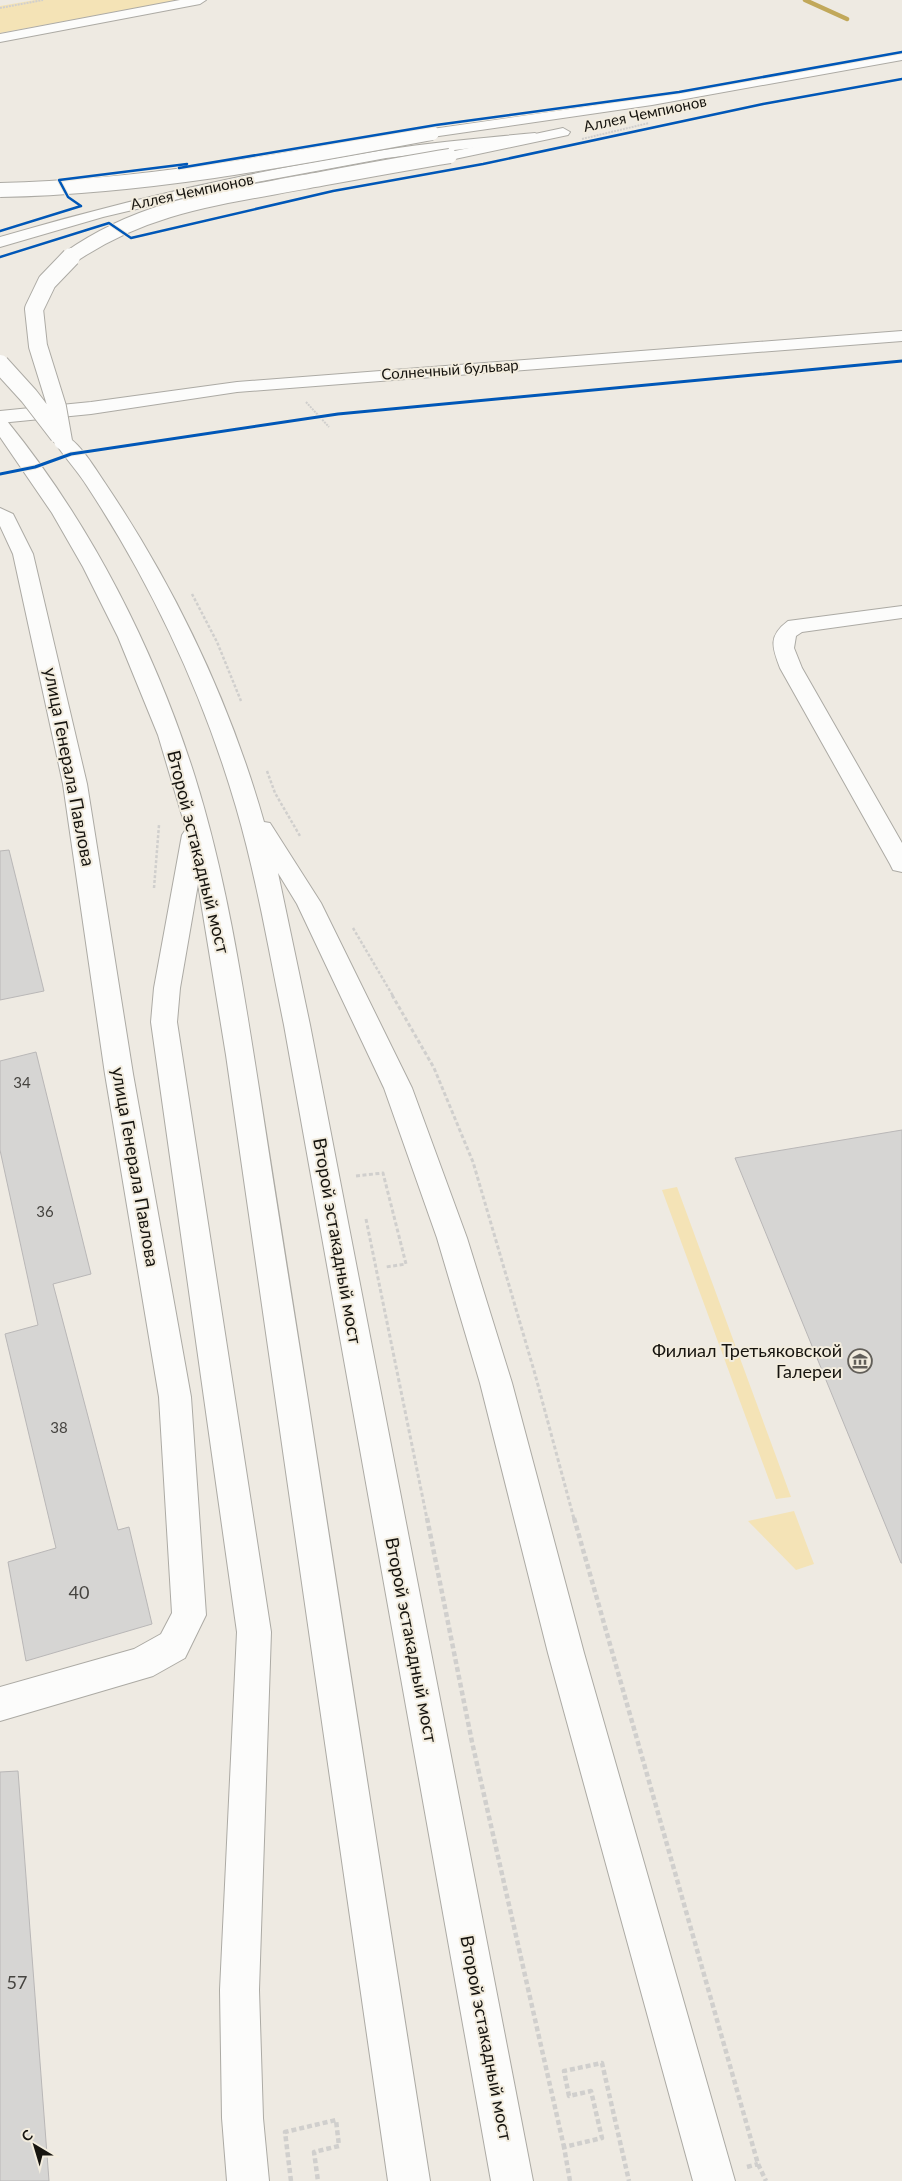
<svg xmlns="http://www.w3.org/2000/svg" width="902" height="2181" font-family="Lato,sans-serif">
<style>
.green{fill:#f4e3b6}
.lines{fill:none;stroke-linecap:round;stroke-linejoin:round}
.stream{stroke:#c1a85a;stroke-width:4.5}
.building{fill:#d6d5d3;stroke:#b9b7b7}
.minor-casing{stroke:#acaaa4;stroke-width:2}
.major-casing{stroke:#acaaa4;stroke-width:2}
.path-far3{stroke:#d0cfcd;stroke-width:2;stroke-dasharray:2 1;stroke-linecap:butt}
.path-far2{stroke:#d0cfcd;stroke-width:2.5;stroke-dasharray:3 2;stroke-linecap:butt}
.path-far1{stroke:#d0cfcd;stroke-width:3;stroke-dasharray:4 2.5;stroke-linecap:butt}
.path{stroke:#d0cfcd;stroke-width:4.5;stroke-dasharray:5 3;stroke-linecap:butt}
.minor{fill:#fcfcfb;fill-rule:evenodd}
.major{fill:#fcfcfb;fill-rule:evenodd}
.major-bridge-far1-casing{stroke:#acaaa4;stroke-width:16;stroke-linecap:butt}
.major-bridge-casing{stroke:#acaaa4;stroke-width:20;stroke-linecap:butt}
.major-bridge-far1{stroke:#fcfcfb;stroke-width:14}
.major-bridge{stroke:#fcfcfb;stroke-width:18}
.cycleway-far1-casing{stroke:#f2ecde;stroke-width:4.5}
.cycleway-casing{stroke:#f2ecde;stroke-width:5}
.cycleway-far1{stroke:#0057b8;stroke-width:2.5}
.cycleway{stroke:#0057b8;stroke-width:3}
.labels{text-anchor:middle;stroke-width:4;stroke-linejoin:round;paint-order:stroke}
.far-street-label{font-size:15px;fill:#16140f;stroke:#f2ecde}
.number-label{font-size:15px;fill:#464440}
.street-label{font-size:18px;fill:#16140f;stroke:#f2ecde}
.poi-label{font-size:18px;fill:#16140f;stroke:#f2ecde;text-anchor:end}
.near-number-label{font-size:18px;fill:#464440}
</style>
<rect width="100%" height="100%" fill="#eeeae2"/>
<!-- green -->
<path class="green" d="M35 0H179L0 33V6Z
M677 1187 791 1497 776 1499 662 1190Z
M794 1511 814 1564 796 1570 748 1521Z"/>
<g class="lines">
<!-- stream -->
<path class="stream" d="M805 0 847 19"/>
</g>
<!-- building -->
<path class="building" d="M9 850 44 991 0 1000V851Z
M36 1052 91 1274 53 1284 118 1530 129 1527 152 1624 26 1661 8 1562 56 1548 5 1334 38 1325 0 1150V1061Z
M902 1130V1563H901L735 1158Z
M18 1771 49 2181H0V1772Z"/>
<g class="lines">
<!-- minor casing -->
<g class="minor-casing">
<path id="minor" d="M180 0H206L200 4 0 42V34Z
M535 133 542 137 540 140 386 158 225 188 103 217 0 247V237C126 200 254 171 384 150 434 142 485 138 535 133Z
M902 331V341L237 392 91 414 0 423V411L91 402 237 382Z
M0 508 13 514 33 554 87 784 133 1074 191 1397 206 1615 185 1658 153 1676 0 1721V1687L134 1649 161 1634 172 1613 159 1397 105 1074 63 784 13 554 0 526Z
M902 606V618L802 632 796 636 794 648 802 668 902 843V872L893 870 890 864 780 668C772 647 768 636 788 621Z"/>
</g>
<!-- major casing -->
<g class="major-casing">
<path id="major" d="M902 52V60L652 105 432 137 425 133 432 129 652 97Z
M563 128 570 132 568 135 450 160 443 156 450 152Z
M0 419 7 421C91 524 155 650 195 777 226 876 242 980 258 1082 274 1188 291 1294 308 1400 348 1660 389 1921 430 2181H388L226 1055 198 884 180 988 177 1022 271 1632 259 1990 263 2118 269 2181H227L222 2118 220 1990 237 1632 151 1022 154 988 182 835 186 829 158 735 118 637 83 567 52 513 0 437Z
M63 435C78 439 96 470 105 483 175 587 230 702 264 822L270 823 321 903 412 1088 467 1238 512 1383 584 1653 735 2181H693L548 1653 480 1383 437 1238 384 1088 297 904 278 873 310 1025 533 2181H491L284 1025C269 952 257 879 236 807 203 694 152 585 87 486 77 470 64 457 54 441L56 437Z"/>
</g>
<!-- path-far3 -->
<path class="path-far3" d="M0 8 43 0
M582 139 649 123
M306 402 329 427"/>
<!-- path-far2 -->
<path class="path-far2" d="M192 594 217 642 241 701
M267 771 275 793 300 836
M154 888 159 825
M353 928 393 996"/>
<!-- path-far1 -->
<path class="path-far1" d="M392 995 434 1068 473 1162 535 1374 574 1519
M356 1176 383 1173 406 1264 386 1267
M366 1219 427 1519"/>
<!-- path -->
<path class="path" d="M427 1518 472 1742 564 2147
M574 1518 758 2164 766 2181
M747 2167 758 2164
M291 2181 285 2132 336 2120 339 2146 314 2152 318 2181
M570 2181 564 2147 602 2138 591 2091 569 2096 564 2071 602 2063 629 2181"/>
<!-- minor -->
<use href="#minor" class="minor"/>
<!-- major -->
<use href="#major" class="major"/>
<!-- major-bridge-far1 casing -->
<g class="major-bridge-far1-casing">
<path id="major-bridge-far1" d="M0 190C146 187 288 160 432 133
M69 258C143 206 218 198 304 182 353 173 401 164 450 156"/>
</g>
<!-- major-bridge casing -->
<g class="major-bridge-casing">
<path id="major-bridge" d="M0 364 29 396 59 435
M63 441 57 407 38 346 34 309 47 282 71 257"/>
</g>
<!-- major-bridge-far1 -->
<use href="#major-bridge-far1" class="major-bridge-far1"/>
<!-- major-bridge -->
<use href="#major-bridge" class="major-bridge"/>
<!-- cycleway-far1 casing -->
<g class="cycleway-far1-casing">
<path id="cycleway-far1" d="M179 168 436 125 679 92 902 52
M0 231 81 206 68 197 59 180 187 164
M0 257 109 223 131 238 333 191 483 164 763 104 902 79"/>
</g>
<!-- cycleway casing -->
<g class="cycleway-casing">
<path id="cycleway" d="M0 474 35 467 71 454 338 414 902 361"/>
</g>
<!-- cycleway-far1 -->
<use href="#cycleway-far1" class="cycleway-far1"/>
<!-- cycleway -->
<use href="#cycleway" class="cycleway"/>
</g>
<!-- icons -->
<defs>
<g id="museum-ring" transform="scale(1.25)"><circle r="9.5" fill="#f2ecde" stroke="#625f59" stroke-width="1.5"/><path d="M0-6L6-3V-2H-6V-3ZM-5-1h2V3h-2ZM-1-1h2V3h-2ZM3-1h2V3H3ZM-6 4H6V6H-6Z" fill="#625f59"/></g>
</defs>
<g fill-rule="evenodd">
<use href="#museum-ring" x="860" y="1361"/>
</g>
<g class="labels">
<!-- far-street labels -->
<g class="far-street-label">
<text transform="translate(645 114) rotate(-12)" y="5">Аллея Чемпионов</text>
<text transform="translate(192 192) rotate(-12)" y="5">Аллея Чемпионов</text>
<text transform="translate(450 370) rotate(-4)" y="5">Солнечный бульвар</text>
</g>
<!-- number labels -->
<g class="number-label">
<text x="22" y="1088">34</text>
<text x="45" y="1217">36</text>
<text x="59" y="1433">38</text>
</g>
<!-- street labels -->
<g class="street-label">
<text transform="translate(69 767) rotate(79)" y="6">улица Генерала Павлова</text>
<text transform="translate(198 852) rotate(76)" y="6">Второй эстакадный мост</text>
<text transform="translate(135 1167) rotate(80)" y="6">улица Генерала Павлова</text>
<text transform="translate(337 1241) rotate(80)" y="6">Второй эстакадный мост</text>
<text transform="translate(411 1640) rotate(79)" y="6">Второй эстакадный мост</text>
<text transform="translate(486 2038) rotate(79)" y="6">Второй эстакадный мост</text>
</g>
<!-- poi labels -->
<g class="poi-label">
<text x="842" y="1357">Филиал Третьяковской<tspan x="842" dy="21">Галереи</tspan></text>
</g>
<!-- near-number labels -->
<g class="near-number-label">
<text x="79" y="1599">40</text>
<text x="17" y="1989">57</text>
</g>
</g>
<!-- north arrow -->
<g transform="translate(35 2146) rotate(322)" stroke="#f2ecde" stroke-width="4" paint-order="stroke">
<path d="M0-4L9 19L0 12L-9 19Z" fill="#16140f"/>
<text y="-8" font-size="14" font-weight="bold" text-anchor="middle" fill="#16140f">С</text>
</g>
</svg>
